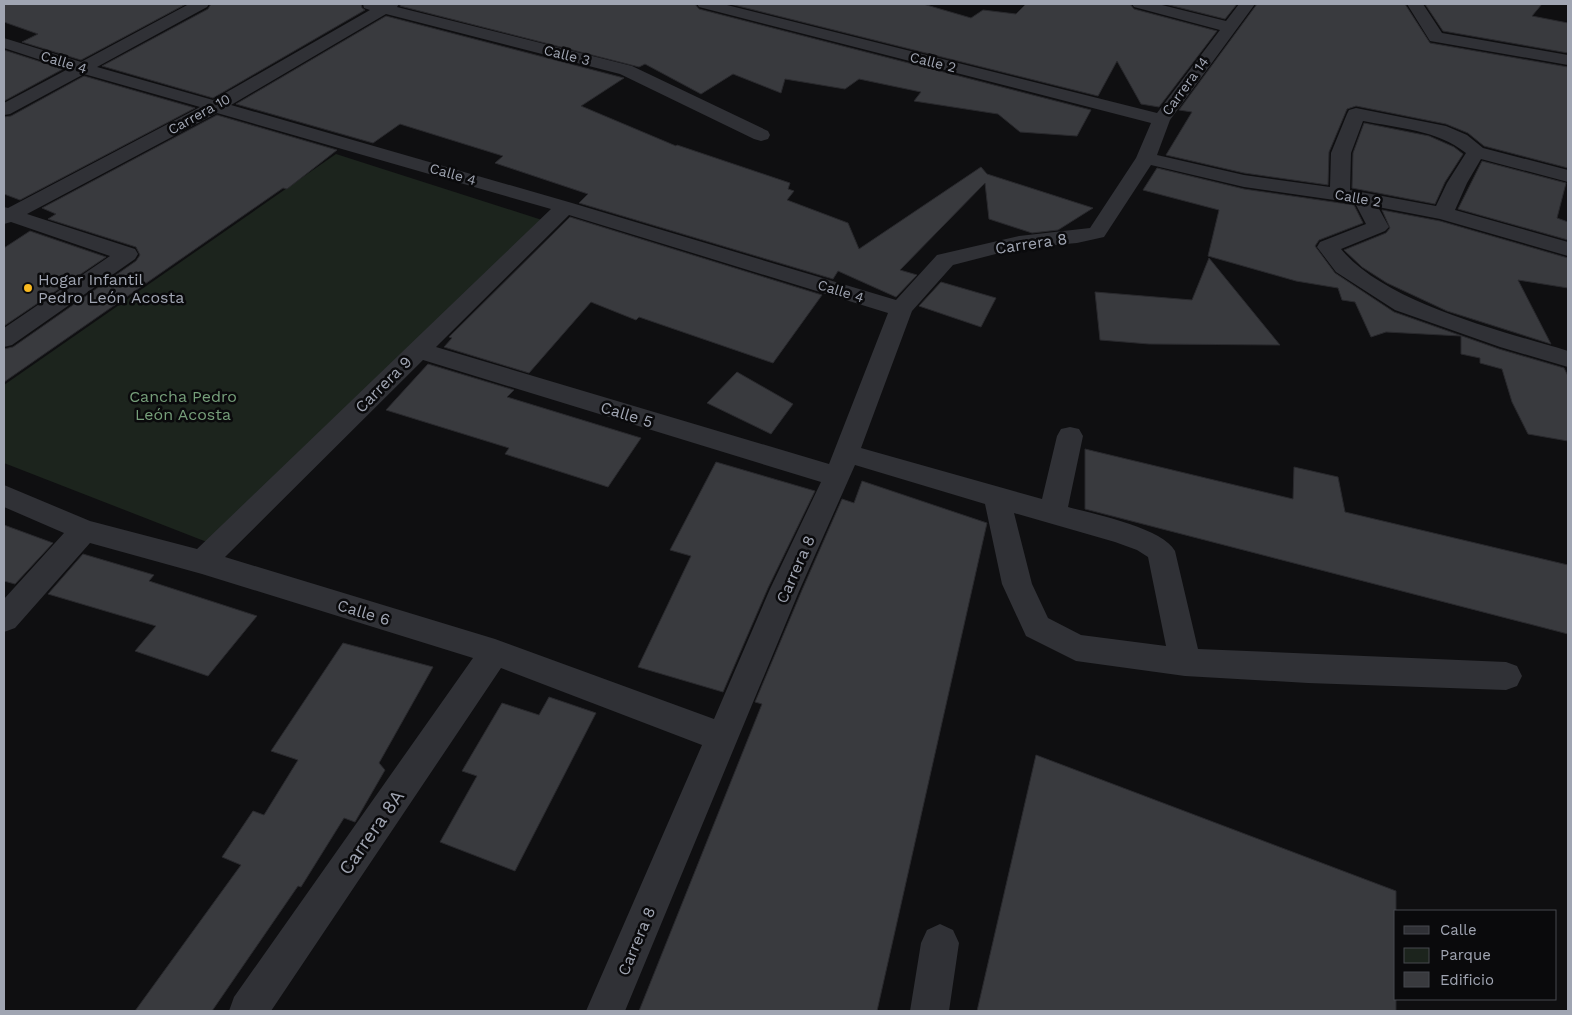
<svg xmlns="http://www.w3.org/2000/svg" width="1572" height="1015" font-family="'Work Sans',sans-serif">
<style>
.green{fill:#1c241d}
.building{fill:#393a3e;stroke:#29292d}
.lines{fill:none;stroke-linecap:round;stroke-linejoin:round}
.minor{fill:#303136;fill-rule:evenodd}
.poi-dot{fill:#f9b920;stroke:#0a0a0c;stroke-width:2}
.labels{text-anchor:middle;stroke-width:5;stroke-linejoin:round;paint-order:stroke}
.far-street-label{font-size:14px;fill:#a0a5b2;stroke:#0a0a0c}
.street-label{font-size:16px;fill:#a0a5b2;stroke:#0a0a0c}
.poi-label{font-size:16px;fill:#a0a5b2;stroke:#0a0a0c;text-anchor:start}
.park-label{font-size:16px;fill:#769f7a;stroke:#0a0a0c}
.near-street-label{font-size:19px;fill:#a0a5b2;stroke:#0a0a0c}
</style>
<rect width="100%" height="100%" fill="#0f0f11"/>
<!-- green -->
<path class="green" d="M336 154 542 220 212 544 4 463V385Z"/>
<!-- building -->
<path class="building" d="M4 4H186L81 60 22 42 38 34 4 22Z
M211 4H361L362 8 365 10 213 98 102 66 208 9Z
M401 4H695L699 9 1091 110 1077 136 1020 132 998 114 914 101 921 92 859 79 845 89 785 79 781 93 733 74 701 94 645 64 639 67 400 6Z
M730 4H923L971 18 983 10 1016 14 1026 4H1130L1134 9 1217 31 1159 107 1141 104 1117 61 1098 96Z
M1165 4H1237L1225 19Z
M1257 4H1405L1430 43 1568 67V168L1484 146 1468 133 1446 124 1356 106 1347 109 1329 152 1328 185 1244 173 1166 155 1192 112 1179 110Z
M1425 4H1542L1532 16 1568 23V53L1443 31Z
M386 16 624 78 581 106 676 146 677 145 790 183 788 189 794 191 787 200 848 223 859 249 981 167 987 174 1093 208 1058 230 1032 233 989 219 985 183 900 270 917 275 896 297 838 271 833 279 579 203 588 194 495 163 503 156 400 124 373 143 236 104Z
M4 50 63 69 4 101Z
M84 76 195 108 20 200 4 194V117L11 116Z
M217 115 337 150 287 189 283 188 4 382V349L13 347 136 261 140 255 136 247 48 219 56 214 42 208Z
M1364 123 1429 136 1454 147 1463 154 1445 182 1435 204 1352 188 1353 153Z
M1482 161 1566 183 1557 218 1568 222V240L1458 209Z
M1157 168 1244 189 1354 205 1363 223 1319 240 1315 246 1335 273 1394 312 1499 349 1564 368 1568 376V441L1528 434 1512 402 1502 369 1480 363V358L1461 354V336L1386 332 1371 337 1355 302 1342 300 1338 288 1296 281 1208 256 1219 210 1143 190Z
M1382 210 1440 221 1568 258V288L1518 280 1551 344 1447 311 1387 283 1362 267 1344 250 1386 233 1390 228Z
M570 217 822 295 773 363 639 317 636 320 591 302 529 373 444 347 452 338 449 337Z
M30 231 106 257 4 326V248Z
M1209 258 1280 345 1149 344 1100 340 1095 292 1192 300Z
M941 282 996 298 981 327 919 306Z
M428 364 514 390 507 397 641 438 608 487 505 454 509 448 386 410Z
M737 372 793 404 771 434 707 403Z
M1085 449 1293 499 1294 467 1338 477 1345 512 1568 565V634L1085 509Z
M716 462 815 491 768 588 723 692 638 667 691 556 670 550Z
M862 481 987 523 877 1011H639L762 704 755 702 802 590 842 499 854 503Z
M4 525 53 543 15 584 4 581Z
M83 554 154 575 149 581 257 616 208 676 135 651 156 626 48 594Z
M343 643 433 667 379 763 385 770 355 822 344 818 301 887 298 886 212 1011H135L241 865 222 857 253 811 264 815 298 760 271 751Z
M549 697 596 713 515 871 440 842 477 776 462 771 502 703 539 715Z
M1036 755 1396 891V1011H977Z"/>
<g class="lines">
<!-- minor -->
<path class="minor" d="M189 4H209L207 7 97 67 213 100 370 10 364 8 363 4H399L397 7 632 66 768 131 770 135 768 139 761 141 754 139 620 74 386 14 231 105 572 203 896 300 937 255 1019 236 1090 228 1136 158 1151 123 699 7 697 4H723L1157 113 1220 30 1134 7 1132 4H1158L1226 21 1239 4H1255L1170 120 1157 155 1244 175 1330 187 1331 153 1347 114 1349 110 1356 108 1446 126 1467 135 1483 148 1568 170V182L1481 159 1467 183 1455 210 1568 242V256L1440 219 1378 207 1389 227 1385 231 1341 249C1385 303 1502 331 1568 351V367L1500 347 1395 310 1336 272 1317 247 1320 242 1366 224 1355 203 1244 187 1151 165 1104 237 1077 243 1019 248 953 265 912 311 861 448 1042 499 1057 436 1061 429 1070 427 1079 429 1083 436 1068 507C1094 514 1163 528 1175 551L1198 649 1506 662 1517 666 1522 676 1517 686 1506 690 1308 683 1185 676 1076 661 1026 636 1002 584 985 504 855 465 800 589 625 1011H586L702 745 501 668 271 1011H229L234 997 473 658 202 574 90 543 15 628 4 632V599L64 533 4 507V485L90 521 197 549 551 209 217 113 27 214 135 249 138 254 135 259 12 345 4 347V328L110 256 11 222 4 224V207L8 208 200 107 84 74 10 114 4 115V103L68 69 4 48V38L81 62ZM1363 121C1398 128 1437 130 1466 153L1447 183 1436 206 1350 190 1351 153ZM569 215 888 313 829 464 436 347ZM423 360 821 482 770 589 714 719 495 639 225 557ZM1014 513 1115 542 1137 550 1148 557 1166 646 1081 635 1048 618 1032 584Z
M1407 4H1423L1442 33 1568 55V65L1430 41Z
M940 924 953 930 959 943 949 1011H910L921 943 927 930Z"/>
</g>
<!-- markers -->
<circle class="poi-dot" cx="28" cy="288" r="5"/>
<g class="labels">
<!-- far-street labels -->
<g class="far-street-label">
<text transform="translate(567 55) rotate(14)" y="5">Calle 3</text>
<text transform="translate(64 62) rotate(17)" y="5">Calle 4</text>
<text transform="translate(933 62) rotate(14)" y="5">Calle 2</text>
<text transform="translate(1185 86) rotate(-54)" y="5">Carrera 14</text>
<text transform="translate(199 114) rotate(-29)" y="5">Carrera 10</text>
<text transform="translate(453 174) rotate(16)" y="5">Calle 4</text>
<text transform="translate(1358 198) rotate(10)" y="5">Calle 2</text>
<text transform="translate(841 291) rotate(17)" y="5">Calle 4</text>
</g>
<!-- street labels -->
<g class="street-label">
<text transform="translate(1031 243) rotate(-8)" y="6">Carrera 8</text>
<text transform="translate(383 384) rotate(-45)" y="6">Carrera 9</text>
<text transform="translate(627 414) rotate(17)" y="6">Calle 5</text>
<text transform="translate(795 569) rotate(-66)" y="6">Carrera 8</text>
<text transform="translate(364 612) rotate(17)" y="6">Calle 6</text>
<text transform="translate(636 941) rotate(-67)" y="6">Carrera 8</text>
</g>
<!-- poi labels -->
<g class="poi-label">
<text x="38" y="285">Hogar Infantil<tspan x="38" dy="18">Pedro León Acosta</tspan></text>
</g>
<!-- park labels -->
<g class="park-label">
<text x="183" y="402">Cancha Pedro<tspan x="183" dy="18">León Acosta</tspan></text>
</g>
<!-- near-street labels -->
<g class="near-street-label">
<text transform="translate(371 832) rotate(-55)" y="7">Carrera 8A</text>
</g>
</g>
<!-- border -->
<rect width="1572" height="1015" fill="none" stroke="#a0a5b2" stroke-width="10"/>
<!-- legend -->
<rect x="1394" y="910" width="162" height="90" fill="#0a0a0c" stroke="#46484e"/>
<rect x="1404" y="926" width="25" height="8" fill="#303136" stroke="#46484e"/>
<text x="1440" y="935" font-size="15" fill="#a0a5b2">Calle</text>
<rect x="1404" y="948" width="25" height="15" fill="#1c241d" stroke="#46484e"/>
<text x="1440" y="960" font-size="15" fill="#a0a5b2">Parque</text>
<rect x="1404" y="972" width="25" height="15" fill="#393a3e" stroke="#46484e"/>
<text x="1440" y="985" font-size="15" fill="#a0a5b2">Edificio</text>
</svg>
